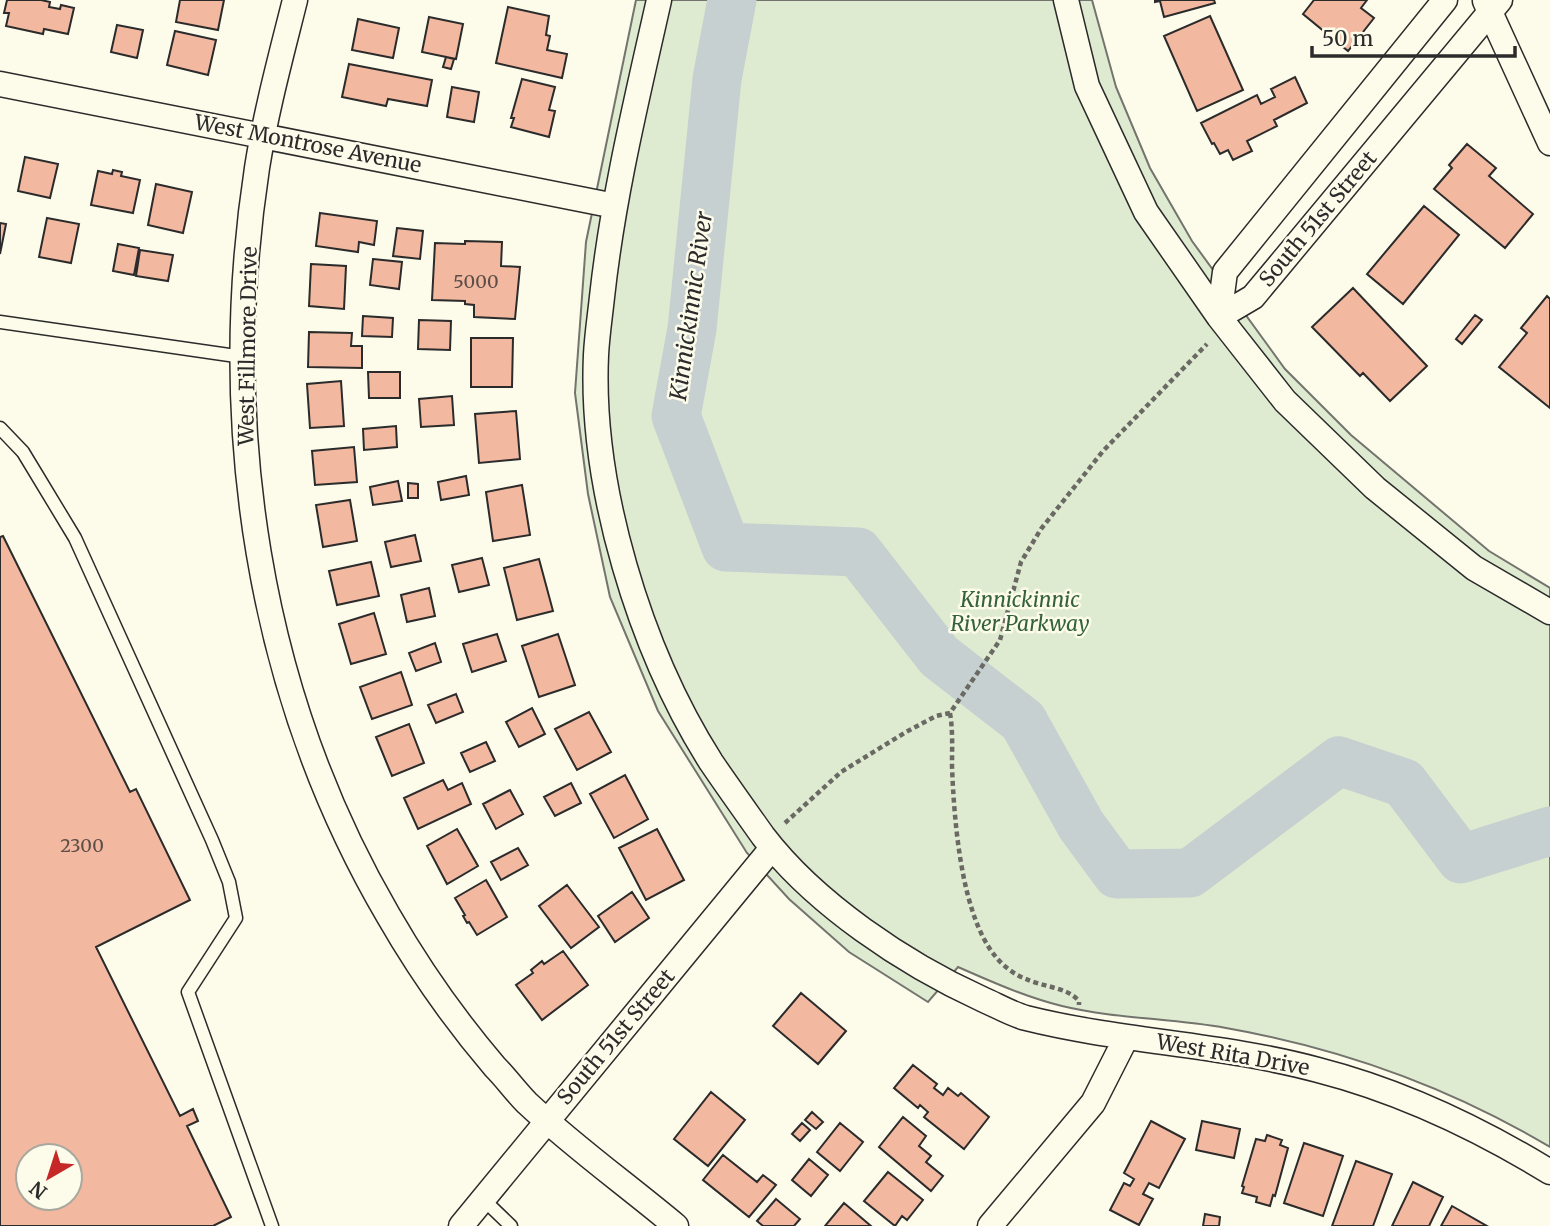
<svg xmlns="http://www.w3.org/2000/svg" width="1550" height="1226" font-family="Merriweather,serif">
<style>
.green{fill:#deebd1;stroke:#74746e;stroke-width:2}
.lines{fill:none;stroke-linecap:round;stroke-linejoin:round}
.river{stroke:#c7d0d0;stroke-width:49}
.building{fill:#f2b8a0;stroke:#2b2b2b;stroke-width:2;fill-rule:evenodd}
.lane-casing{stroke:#2b2b2b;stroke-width:15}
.street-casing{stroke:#2b2b2b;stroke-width:27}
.path{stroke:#6a6964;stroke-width:4.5;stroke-dasharray:5 3.5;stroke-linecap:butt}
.lane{stroke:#fdfbea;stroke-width:12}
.street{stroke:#fdfbea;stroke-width:24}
.labels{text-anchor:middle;stroke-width:5;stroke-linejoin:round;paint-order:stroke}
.number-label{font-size:18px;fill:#5d4e48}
.street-label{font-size:21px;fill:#2b2b2b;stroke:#fdfbea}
.park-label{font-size:21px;font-style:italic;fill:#34623c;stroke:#fdfbea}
.water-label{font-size:23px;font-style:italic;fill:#2b2b2b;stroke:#fdfbea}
</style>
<rect width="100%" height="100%" fill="#fdfbea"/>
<!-- green -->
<path class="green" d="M636 0H1092L1116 87 1150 168 1192 241 1285 369 1351 435 1489 551 1550 588V1147C1451 1088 1340 1048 1226 1028 1172 1018 1116 1019 1062 1006 1026 997 992 982 958 967L928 1002 849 952 789 899 747 853 658 711 610 597 588 494 575 393 586 242Z"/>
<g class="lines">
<!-- river -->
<path class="river" d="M732 0 717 79 692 329 676 416 726 547 858 552 939 656 1023 721 1081 825 1117 874 1190 873 1339 761 1404 783 1461 859 1550 831"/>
</g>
<!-- building -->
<path class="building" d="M7 0H41L50 2 49 7 60 9 61 5 74 8 68 34 44 29 43 34 6 26 9 13H4Z
M180 0H224L218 30 176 22Z
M1155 0H1214L1215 3 1164 17 1160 1 1155 2Z
M1314 0H1367L1361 8 1374 18 1348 51 1303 14Z
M508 7 549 16 546 35 550 36 547 50 567 54 562 78 496 63Z
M1210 16 1243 90 1197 111 1164 36Z
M429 17 463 24 456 59 422 52Z
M358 19 399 28 393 58 352 50Z
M117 25 143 30 137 58 111 52Z
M175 31 216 40 208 75 167 65Z
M446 57 454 59 451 69 443 67Z
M349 64 432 80 427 106 388 99 386 106 342 97Z
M1295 77 1307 103 1274 120 1277 126 1247 141 1252 151 1233 160 1228 150 1220 154 1214 143 1212 144 1201 123 1257 95 1261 104 1275 97 1271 89Z
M522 79 555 87 549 110 555 111 549 137 511 127 514 118H511Z
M452 87 479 92 474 122 447 117Z
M1467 144 1496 168 1489 176 1533 214 1505 248 1434 189 1452 168 1449 165Z
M25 157 58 164 50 198 18 191Z
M113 170 122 172 121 176 140 180 133 213 91 205 98 171 112 174Z
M156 184 192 192 183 233 148 225Z
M1424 206 1459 235 1403 304 1367 274Z
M320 213 377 221 374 245 359 242 358 252 316 246Z
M47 218 79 224 71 263 39 257Z
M0 223 6 224 0 254Z
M397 228 423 231 420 259 393 256Z
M465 241 502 242 501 266 520 267 515 319 474 317V305L465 304V301L432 300 435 243 465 244Z
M118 244 139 248 134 275 113 271Z
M140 250 173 255 168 281 136 276Z
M373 259 402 262 399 289 370 285Z
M311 264 346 266 344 309 309 306Z
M1353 288 1427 366 1390 401 1363 373 1360 376 1312 327Z
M1547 296 1550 299V408L1499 367 1527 333 1521 328Z
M1475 315 1482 320 1462 344 1456 339Z
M363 316 393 318 392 337 362 336Z
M419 320 451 321 450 350 418 349Z
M309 332 352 333 351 346H362V368L308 367Z
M471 338H513L512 387H471Z
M368 372H400V398H369Z
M341 381 344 426 310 428 307 384Z
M452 396 454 425 421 427 419 399Z
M516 411 520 459 479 463 475 414Z
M396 426 397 447 364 450 363 429Z
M354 447 357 482 315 485 312 451Z
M466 476 469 495 441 500 438 482Z
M398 481 402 501 373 505 370 487Z
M408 483 418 484V498H408Z
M522 485 530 535 493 541 486 492Z
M350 500 357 541 323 547 316 505Z
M415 535 421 561 391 567 385 542Z
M3 536 130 792 136 789 190 900 96 947 180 1116 193 1109 198 1121 187 1126 231 1217 213 1226H0V537ZM28 1156H70V1198H28Z
M482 558 489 585 459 592 452 565Z
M539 559 553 611 517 620 504 568Z
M371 562 379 596 337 605 329 571Z
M429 588 435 616 407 622 401 595Z
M374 613 386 654 351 664 339 624Z
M497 634 506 661 472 672 463 644Z
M558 634 575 685 539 697 522 646Z
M435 643 441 662 416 671 409 653Z
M401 672 412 705 372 719 360 687Z
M456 694 463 712 436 723 428 705Z
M532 708 545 734 519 747 506 722Z
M589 712 611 752 577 770 555 729Z
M409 724 424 763 392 776 376 737Z
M486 742 495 761 470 772 461 753Z
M625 775 648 819 614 838 590 794Z
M443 780 448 790 462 783 471 804 418 829 404 798Z
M571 783 581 803 555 816 544 797Z
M510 790 523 814 496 829 483 804Z
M457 829 478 866 447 884 427 846Z
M657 829 684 880 646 900 619 848Z
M518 848 528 865 501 880 491 862Z
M486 880 507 917 477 935 469 922 467 923 463 916 465 915 455 898Z
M567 885 599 927 571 948 539 906Z
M632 892 649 918 615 942 598 916Z
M563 951 588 985 542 1020 516 985 533 973 531 970 542 961 544 964Z
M801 993 846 1031 818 1064 773 1026Z
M913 1065 937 1084 934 1088 943 1095 948 1088 958 1096 961 1093 989 1117 964 1149 924 1117 928 1112 920 1105 918 1108 894 1088Z
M711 1092 745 1120 708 1166 674 1139Z
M812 1112 823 1122 816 1129 805 1120Z
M903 1117 926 1136 919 1146 931 1156 926 1162 943 1176 931 1191 879 1147Z
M1151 1121 1185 1139 1159 1188 1149 1183 1143 1194 1153 1199 1139 1225 1110 1210 1124 1183 1130 1186 1134 1179 1124 1173Z
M1202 1121 1240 1129 1234 1158 1196 1150Z
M802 1123 810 1130 800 1141 792 1134Z
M840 1123 863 1142 840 1171 817 1152Z
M1267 1135 1282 1140 1280 1145 1288 1148 1275 1196 1273 1195 1270 1206 1256 1202 1257 1197 1242 1193 1244 1187 1242 1186 1256 1139 1265 1141Z
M1304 1143 1343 1156 1323 1216 1284 1203Z
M723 1155 757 1182 763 1175 776 1185 749 1217 703 1180Z
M809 1159 828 1175 811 1196 792 1180Z
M1356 1161 1392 1174 1373 1226H1332Z
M888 1172 923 1200 907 1220 902 1216 895 1226 864 1201Z
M1413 1182 1443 1197 1429 1226H1392Z
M776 1199 800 1219 794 1226H763L757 1221Z
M844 1203 871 1226H825Z
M1452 1206 1487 1226H1441Z
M1205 1214 1220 1217 1219 1226H1203Z"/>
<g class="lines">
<!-- lane casing -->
<g class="lane-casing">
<path id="lane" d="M0 322 243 357
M0 428 23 452 75 538 212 840 229 882 236 918 188 992 272 1226
M483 1199 511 1226"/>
</g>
<!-- street casing -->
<g class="street-casing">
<path id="street" d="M295 0C281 56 266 111 257 168 218 423 257 691 388 915 419 969 454 1019 495 1067 506 1078 516 1092 527 1103 574 1147 627 1185 676 1226
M659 0C637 98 613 196 602 297 600 316 597 335 596 355 590 487 640 650 711 762 728 787 746 812 763 836 815 904 905 964 982 999 996 1005 1011 1014 1026 1018 1122 1042 1222 1044 1318 1070 1400 1091 1478 1128 1550 1172
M1066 0 1087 86 1146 212 1219 317 1285 401 1375 488 1474 568 1550 612
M1485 1 1550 143
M0 84 615 206
M1219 317 1253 297 1500 0
M1219 317 1225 272 1445 0
M461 1226 772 848
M990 1226 1093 1103 1126 1038"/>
</g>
<!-- path -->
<path class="path" d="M950 713C953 731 952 748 952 766 954 820 961 916 996 957 1003 966 1015 975 1026 979 1043 987 1067 987 1079 1001V1005
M785 823 841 772 906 732 936 716 950 713 1000 640 1021 562 1041 529 1103 451 1207 344"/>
<!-- lane -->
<use href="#lane" class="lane"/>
<!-- street -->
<use href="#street" class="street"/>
</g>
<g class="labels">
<!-- number labels -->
<g class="number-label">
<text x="476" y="288">5000</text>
<text x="82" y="852">2300</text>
</g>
<!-- street labels -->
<g class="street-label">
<text transform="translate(308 144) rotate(11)" y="7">West Montrose Avenue</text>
<text transform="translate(1318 219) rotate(-50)" y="7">South 51st Street</text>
<text transform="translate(248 346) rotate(-89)" y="7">West Fillmore Drive</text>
<text transform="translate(616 1037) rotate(-50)" y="7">South 51st Street</text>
<text transform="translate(1233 1055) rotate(10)" y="7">West Rita Drive</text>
</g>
<!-- park labels -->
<g class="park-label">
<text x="1020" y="607">Kinnickinnic<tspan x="1020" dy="24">River Parkway</tspan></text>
</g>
<!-- water labels -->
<g class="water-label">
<text transform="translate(691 306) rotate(-82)" y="8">Kinnickinnic River</text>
</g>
</g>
<!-- north arrow -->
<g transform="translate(49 1177) rotate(219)"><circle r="33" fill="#fdfbea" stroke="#a9a89e" stroke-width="2"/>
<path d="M0-5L12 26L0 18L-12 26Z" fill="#c62828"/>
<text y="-10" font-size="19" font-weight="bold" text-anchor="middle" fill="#2b2b2b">N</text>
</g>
<!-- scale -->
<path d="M1312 46v10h203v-10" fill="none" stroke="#2b2b2b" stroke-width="3.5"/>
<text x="1322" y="46" font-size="21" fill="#2b2b2b" stroke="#fdfbea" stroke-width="5" paint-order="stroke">50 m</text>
</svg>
